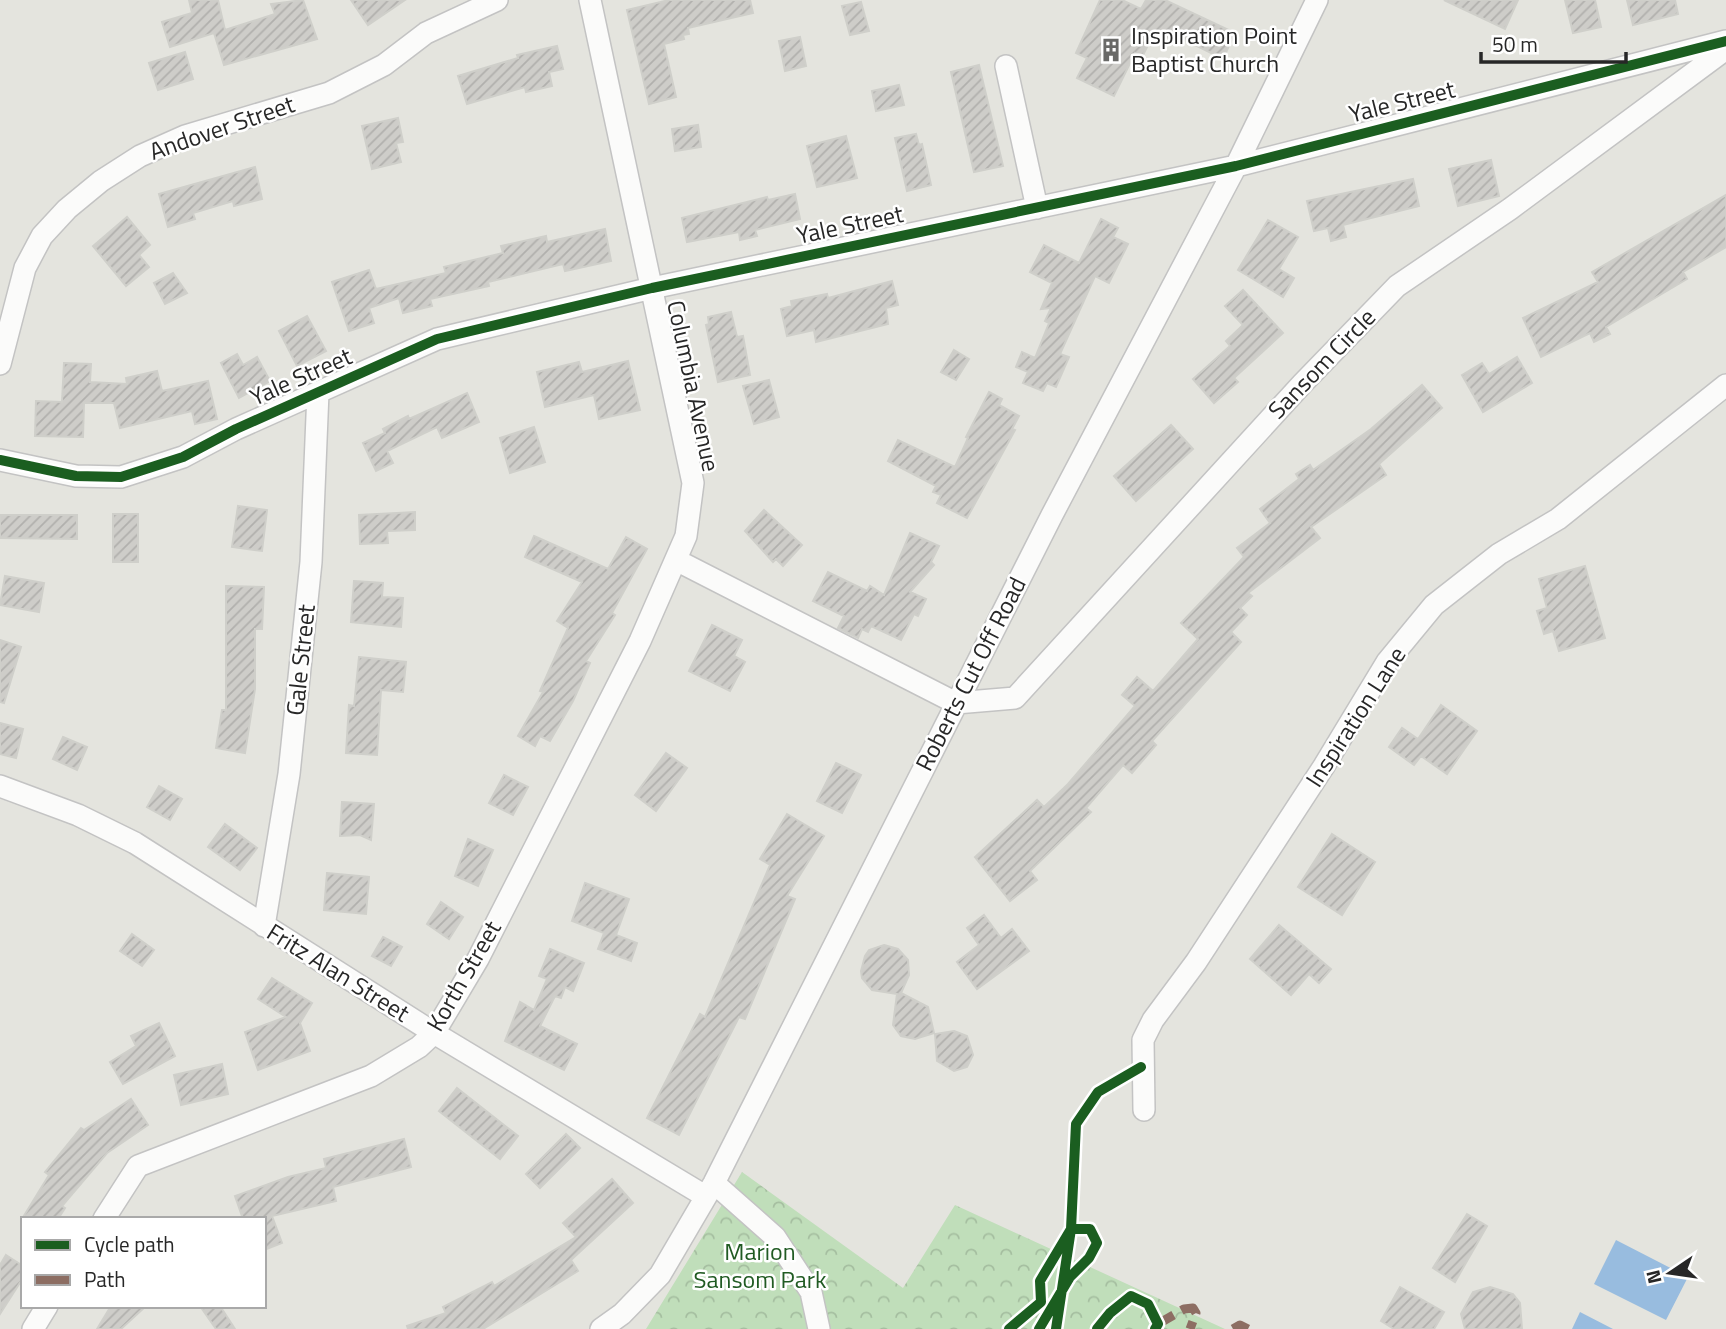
<svg xmlns="http://www.w3.org/2000/svg" width="1726" height="1329" font-family="'Titillium Web',sans-serif">
<style>
.park{fill:url(#park-crowns)}
.water{fill:#98bcdf}
.building{fill:url(#building-hatch);stroke:#cfcfca;stroke-width:2}
.lines{fill:none;stroke-linecap:round;stroke-linejoin:round}
.minor-casing{stroke:#c3c3c3;stroke-width:24}
.minor{stroke:#fbfbfa;stroke-width:21}
.quiet{stroke:#8d6e63;stroke-width:9;stroke-dasharray:18 9;stroke-linecap:butt}
.cycleway-casing{stroke:#fff;stroke-width:15}
.cycleway{stroke:#1b5e20;stroke-width:10}
.labels{text-anchor:middle;stroke-width:5;stroke-linejoin:round;paint-order:stroke}
.poi-label{font-size:24px;fill:#272727;stroke:#fff;text-anchor:start}
.street-label{font-size:24px;fill:#272727;stroke:#fff}
.park-label{font-size:24px;fill:#215b23;stroke:#fff}
</style>
<defs>
<pattern id="park-crowns" width="20" height="18" patternUnits="userSpaceOnUse" patternTransform="scale(1.75)"><rect width="20" height="18" fill="#c0deba"/><path d="M2 6a3 3 0 1 1 6 0M12 15a3 3 0 1 1 6 0" fill="none" stroke="#a5bea0"/></pattern>
<pattern id="building-hatch" width="6" height="6" patternUnits="userSpaceOnUse" patternTransform="scale(1.75)"><rect width="6" height="6" fill="#cecdc9"/><path d="M-1 1l2-2M0 6l6-6M5 7l2-2" fill="none" stroke="#b1b0ad"/></pattern>
</defs>
<rect width="100%" height="100%" fill="#e4e4de"/>
<!-- park -->
<path class="park" d="M742 1172 903 1288 955 1205 1225 1329H646Z"/>
<!-- water -->
<path class="water" d="M1616 1240 1688 1277 1666 1320 1594 1284Z
M1580 1312 1613 1329H1572Z"/>
<!-- building -->
<path class="building" d="M189 0H218L225 30 275 14 271 4 303 0 317 39 224 65 214 33 170 47 162 22 192 13Z
M351 0H405L368 25Z
M669 0H750L753 13 688 28 689 34 683 35 684 39 664 44 676 97 649 104 627 10Z
M1100 0H1122L1141 9 1146 0H1165L1235 33 1223 59 1179 37 1177 42 1155 31 1142 57 1135 53 1114 96 1077 78 1087 58 1076 53Z
M1444 0H1518L1505 29Z
M1565 0H1595L1601 27 1573 33Z
M1627 0H1675L1678 14 1633 25Z
M861 2 869 31 850 35 842 6Z
M800 37 806 66 785 71 779 41Z
M557 46 563 69 549 72 552 86 526 92 525 87 467 104 458 76 518 58 517 55Z
M185 52 193 79 158 90 149 63Z
M979 65 1003 166 974 172 951 72Z
M899 85 904 105 876 111 872 91Z
M398 118 403 142 396 143 401 162 372 169 362 126Z
M698 125 701 147 675 151 672 129Z
M916 134 919 145 922 144 931 185 907 191 895 138Z
M846 136 857 178 817 187 807 146Z
M1491 160 1499 196 1458 206 1449 169Z
M255 167 262 199 234 206 233 201 193 213 195 219 168 227 159 194Z
M1413 179 1419 206 1343 225 1346 237 1331 241 1328 228 1314 231 1307 201Z
M795 194 800 219 755 230 757 236 740 240 739 232 687 242 682 218 767 197 768 200Z
M1726 195V247L1683 272 1687 279 1606 327 1610 334 1594 342 1590 333 1541 357 1523 318 1598 282 1592 272Z
M127 217 150 245 139 255 149 267 126 286 93 246Z
M1101 219 1118 228 1113 237 1128 244 1109 283 1095 276 1060 354 1069 357 1056 387 1047 383 1043 391 1023 383 1028 372 1016 367 1022 352 1035 358 1049 323 1045 321 1051 308 1041 309 1052 283 1030 272 1044 245 1079 263Z
M1268 220 1298 237 1279 269 1294 278 1283 297 1238 270Z
M605 229 611 261 565 271 563 264 488 282 489 286 430 299 432 306 403 313 399 298 369 308 374 323 349 331 332 282 369 270 376 289 446 273 444 267 503 253 501 246 546 236 547 242Z
M173 273 187 293 165 304 154 283Z
M892 281 898 305 886 308 888 324 816 342 814 330 787 336 781 309 792 306 791 301 827 294 828 298Z
M1243 290 1283 333 1234 378 1238 382 1214 403 1193 379 1230 346 1226 341 1243 325 1225 306Z
M731 312 737 337 743 336 750 375 718 382 706 325 709 324 708 317Z
M307 316 326 351 297 366 279 331Z
M954 350 969 359 956 380 941 372Z
M237 354 243 365 257 357 270 381 239 398 221 363Z
M1517 357 1532 383 1483 412 1462 375 1482 363 1489 374Z
M628 361 640 410 599 419 594 395 545 407 537 372 579 362 582 372Z
M64 363 91 364 90 382 127 384 126 378 157 371 162 391 208 381 217 419 195 424 192 411 120 428 114 403H84L83 437 35 436 36 401 62 402Z
M769 380 779 417 754 424 743 386Z
M1422 385 1442 408 1379 464 1386 475 1311 527 1320 538 1248 593 1252 596 1240 608 1247 615 1231 632 1241 642 1152 741 1156 745 1132 773 1123 765 1086 808 1091 812 1030 871 1037 880 1010 901 975 857 1037 800 1044 807 1068 784 1135 706 1122 695 1137 677 1153 691 1198 639 1181 623 1244 557 1237 548 1270 523 1260 509 1299 479 1296 474 1310 465 1313 470 1371 429Z
M989 392 1002 399 999 405 1019 416 1012 429 1015 430 967 518 937 503 941 495 933 492 936 486 888 461 898 440 955 467 968 438 966 437Z
M467 393 479 422 442 438 437 427 387 451 393 463 376 471 363 443 385 433 383 429 408 416 409 419Z
M1171 425 1193 449 1136 501 1114 476Z
M534 427 545 462 510 473 500 438Z
M238 506 267 510 262 551 232 547Z
M764 510 802 545 783 566 776 559 773 562 745 531Z
M415 512V530L387 531 388 543 360 544 359 515Z
M113 514H138V562H113Z
M0 515H77V539L0 538Z
M910 533 939 546 931 562 934 565 910 592 926 599 918 616 914 614 901 640 871 626 868 632 862 629 858 638 838 628 844 616 813 601 828 572 867 591 870 586 884 595Z
M534 536 608 569 626 537 647 549 612 613 615 615 586 661 590 663 573 701 550 741 540 736 535 746 518 736 543 692 540 691 568 628 557 621 582 582 525 557Z
M1585 566 1605 638 1559 651 1553 631 1544 634 1537 611 1547 608 1539 579Z
M5 576 44 583 39 612 0 605Z
M354 581 383 583 382 597 403 598 401 627 351 622Z
M226 586 264 587 262 629H255V689L245 753 216 748 222 710H226Z
M712 625 742 640 734 656 745 662 730 691 689 671Z
M0 640 21 647 4 703 0 702Z
M359 657 406 662 403 692 381 690 377 755 346 753 349 705 354 706Z
M1441 705 1477 731 1447 774 1421 756 1414 765 1389 747 1402 728 1418 739Z
M0 723 23 729 16 758 0 754Z
M63 737 87 747 77 770 53 759Z
M666 753 687 768 656 811 635 795Z
M836 763 861 775 842 813 817 801Z
M504 775 528 787 513 815 489 803Z
M159 786 182 799 170 820 147 807Z
M342 802 374 804 371 840 360 835 340 836Z
M787 814 824 836 787 896 795 899 745 1019 739 1017 679 1135 647 1118 700 1014 705 1017 770 865 760 859Z
M225 824 257 848 240 870 208 847Z
M1332 834 1375 862 1342 915 1298 887Z
M468 839 493 850 478 886 455 876Z
M327 873 369 877 366 914 324 910Z
M585 883 629 899 616 935 637 943 631 961 598 949 604 933 572 921Z
M441 902 463 917 449 939 427 924Z
M984 915 1001 938 1012 929 1029 951 977 989 957 962 979 945 967 928Z
M1279 925 1331 969 1319 983 1309 974 1291 995 1250 959Z
M132 934 154 950 142 966 120 951Z
M383 937 402 947 391 966 372 956Z
M884 945 898 949 908 960 909 975 901 993 928 1007 934 1033 915 1039 901 1036 893 1025 897 994 872 990 862 978 861 971 865 956 869 950Z
M550 949 584 963 573 991 565 987 561 998 555 996 540 1026 577 1044 564 1070 505 1041 520 1002 534 1010 547 979 539 976Z
M272 978 312 1003 300 1023 310 1051 258 1070 245 1032 286 1017 258 999Z
M159 1023 175 1056 123 1084 110 1062 136 1046 131 1036Z
M954 1031 967 1036 973 1055 967 1067 954 1071 937 1061 935 1034Z
M222 1064 228 1094 181 1105 174 1075Z
M457 1088 518 1136 500 1159 439 1111Z
M131 1099 148 1125 107 1153 62 1206 65 1208 58 1219H22L49 1175 45 1172 81 1128 84 1130Z
M566 1134 580 1148 540 1188 526 1174Z
M404 1139 411 1167 333 1187 336 1201 272 1216 282 1243 264 1250V1219H243L235 1196 288 1177 326 1168 324 1159Z
M612 1179 633 1203 571 1260 578 1271 483 1329H408L407 1326 446 1313 443 1307 492 1282 494 1286 576 1237 563 1223Z
M1467 1214 1487 1226 1455 1282 1433 1268Z
M6 1255 23 1266V1278L0 1314V1265Z
M1400 1287 1444 1312 1434 1329H1394L1381 1321Z
M1490 1287 1513 1294 1520 1303 1522 1329H1465L1461 1314 1473 1292Z
M111 1306H146L121 1329H97Z
M200 1306H220L235 1329H216Z"/>
<g class="lines">
<!-- minor casing -->
<g class="minor-casing">
<path id="minor" d="M1006 66 1037 208
M0 364 25 268 42 236 67 209 101 181 140 156 185 136 329 93 384 65 426 33 497 0
M0 460 76 476 121 477 183 457 236 429 437 339 652 288 1236 166 1726 41
M676 560 956 703 1015 698 1302 384 1397 286 1510 209 1726 49
M0 786 78 815 135 843 434 1033 705 1196
M264 926 289 774 311 562 318 392
M1144 1110 1143 1040 1153 1020 1196 962 1324 766 1387 662 1434 605 1499 554 1558 519 1726 385
M714 1183 775 1237 811 1292 819 1329
M104 1219 138 1166 371 1076 419 1047 434 1033 478 959 640 641 686 536 693 483 590 0
M33 1329 47 1306
M601 1329 622 1314 660 1275 714 1183 1052 515 1236 166 1317 0"/>
</g>
<!-- minor -->
<use href="#minor" class="minor"/>
<!-- quiet -->
<path class="quiet" d="M1158 1324 1184 1309 1193 1308 1196 1313 1190 1329
M1233 1329 1240 1325 1248 1329"/>
<!-- cycleway casing -->
<g class="cycleway-casing">
<path id="cycleway" d="M0 460 76 476 121 477 183 457 236 429 437 339 652 288 1236 166 1726 41
M1009 1329 1041 1302 1040 1281 1071 1229H1090L1097 1243 1089 1258 1070 1277 1039 1329
M1056 1329 1071 1229 1076 1124 1098 1092 1141 1067
M1097 1329 1110 1313 1131 1296 1148 1304 1158 1324 1155 1329"/>
</g>
<!-- cycleway -->
<use href="#cycleway" class="cycleway"/>
</g>
<!-- icons -->
<defs>
<g id="building-bare" transform="scale(1.89)"><path d="M-4-6H4V6H1V3H-1V6H-4ZM-2.5-4.3h1.7v1.8h-1.7ZM.8-4.3h1.7v1.8H.8ZM-2.5-1h1.7V.8h-1.7ZM.8-1h1.7V.8H.8Z" fill="#696967" stroke="#fff" stroke-width="2.5" paint-order="stroke"/></g>
</defs>
<g fill-rule="evenodd">
<use href="#building-bare" x="1111" y="50"/>
</g>
<g class="labels">
<!-- poi labels -->
<g class="poi-label">
<text x="1131" y="44">Inspiration Point<tspan x="1131" dy="28">Baptist Church</tspan></text>
</g>
<!-- street labels -->
<g class="street-label">
<text transform="translate(1402 102) rotate(-14)" y="8">Yale Street</text>
<text transform="translate(222 128) rotate(-19)" y="8">Andover Street</text>
<text transform="translate(850 225) rotate(-12)" y="8">Yale Street</text>
<text transform="translate(1322 364) rotate(-46)" y="8">Sansom Circle</text>
<text transform="translate(301 377) rotate(-24)" y="8">Yale Street</text>
<text transform="translate(693 386) rotate(78)" y="8">Columbia Avenue</text>
<text transform="translate(301 660) rotate(-84)" y="8">Gale Street</text>
<text transform="translate(971 674) rotate(-63)" y="8">Roberts Cut Off Road</text>
<text transform="translate(1356 717) rotate(-57)" y="8">Inspiration Lane</text>
<text transform="translate(338 973) rotate(32)" y="8">Fritz Alan Street</text>
<text transform="translate(464 976) rotate(-60)" y="8">Korth Street</text>
</g>
<!-- park labels -->
<g class="park-label">
<text x="760" y="1260">Marion<tspan x="760" dy="28">Sansom Park</tspan></text>
</g>
</g>
<!-- legend -->
<rect x="21" y="1217" width="245" height="91" fill="#ffffff" stroke="#a9a9a9" stroke-width="2"/>
<rect x="35" y="1240" width="35" height="10" fill="#1b5e20" stroke="#a9a9a9" stroke-width="2"/>
<text x="84" y="1252" font-size="21" fill="#272727">Cycle path</text>
<rect x="35" y="1275" width="35" height="10" fill="#8d6e63" stroke="#a9a9a9" stroke-width="2"/>
<text x="84" y="1287" font-size="21" fill="#272727">Path</text>
<!-- north arrow -->
<g transform="translate(1670 1273) rotate(257)" stroke="#ffffff" stroke-width="5" paint-order="stroke">
<path d="M0-5L12 26L0 18L-12 26Z" fill="#272727"/>
<text y="-10" font-size="19" font-weight="bold" text-anchor="middle" fill="#272727">N</text>
</g>
<!-- scale -->
<path d="M1481 52v10h145v-10" fill="none" stroke="#272727" stroke-width="3.5"/>
<text x="1492" y="52" font-size="21" fill="#272727" stroke="#ffffff" stroke-width="5" paint-order="stroke">50 m</text>
</svg>
